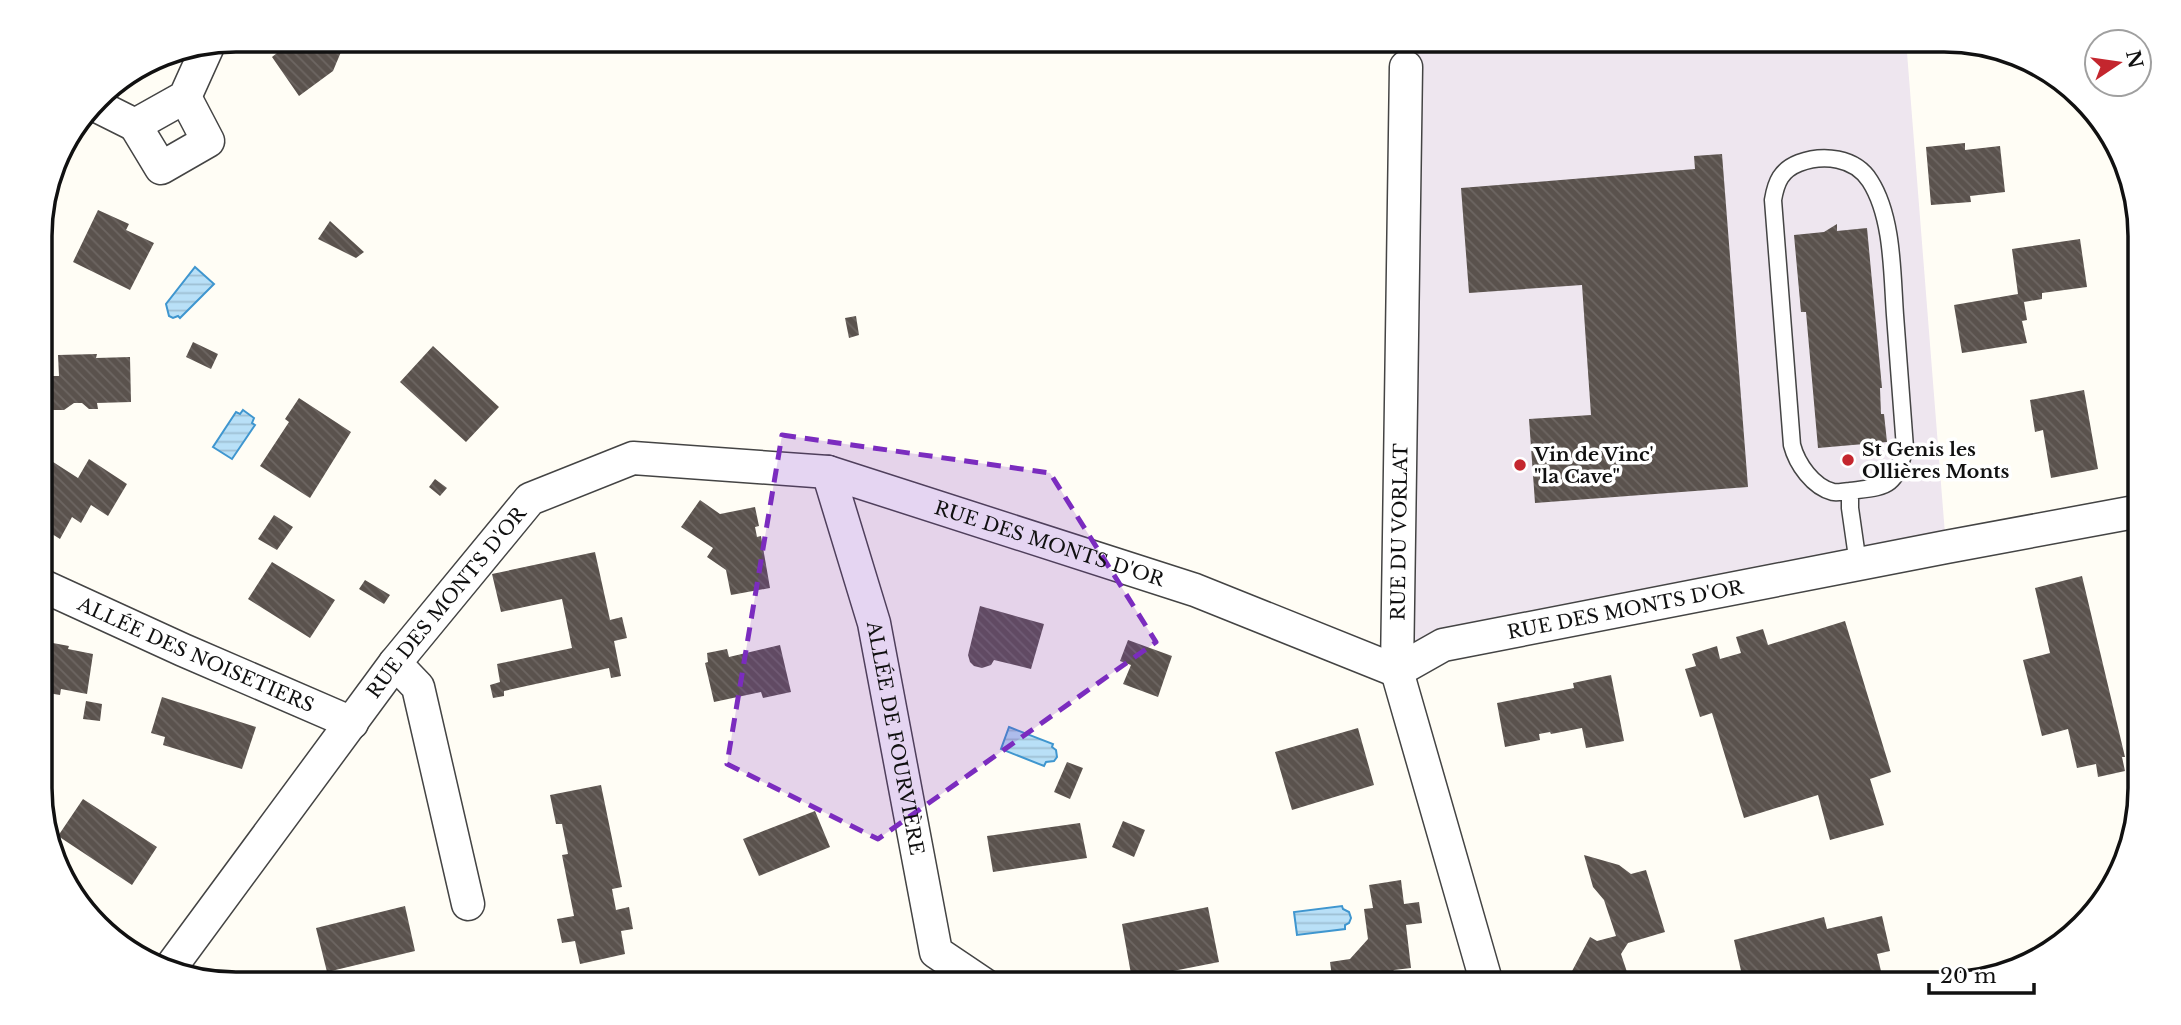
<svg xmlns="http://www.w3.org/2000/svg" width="2181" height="1025" font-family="'Libre Baskerville',serif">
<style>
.industrial{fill:#eee6ef}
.water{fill:url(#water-rules);stroke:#3f96cf;stroke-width:2}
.building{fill:url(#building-back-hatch)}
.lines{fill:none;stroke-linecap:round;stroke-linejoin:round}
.service-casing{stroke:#444;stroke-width:19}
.minor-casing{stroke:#444;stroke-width:35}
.service{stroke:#fff;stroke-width:16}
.minor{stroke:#fff;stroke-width:32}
.marked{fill:#7b2cbf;fill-opacity:0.2;stroke:#7b2cbf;stroke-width:5;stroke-dasharray:14 9;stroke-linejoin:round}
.poi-dot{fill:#c4262e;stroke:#fff;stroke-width:2.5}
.labels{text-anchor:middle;stroke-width:7;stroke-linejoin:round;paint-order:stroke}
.poi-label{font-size:19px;font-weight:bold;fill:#111;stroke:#fff;text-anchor:start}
.street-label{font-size:19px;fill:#111;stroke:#fff}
.rim{fill:none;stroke:#111;stroke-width:3.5}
</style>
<defs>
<pattern id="water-rules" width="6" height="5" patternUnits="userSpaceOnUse" patternTransform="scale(1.75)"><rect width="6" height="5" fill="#b9e0f7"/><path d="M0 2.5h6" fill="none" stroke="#9ebfd3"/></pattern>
<pattern id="building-back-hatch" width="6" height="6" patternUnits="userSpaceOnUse" patternTransform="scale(1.75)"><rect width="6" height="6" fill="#5a524d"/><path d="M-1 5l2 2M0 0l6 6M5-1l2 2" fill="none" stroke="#6d6662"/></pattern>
</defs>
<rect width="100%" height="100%" fill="#fffdf5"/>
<!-- industrial -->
<path class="industrial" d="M1407 40H1906L1946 547 1397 671Z"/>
<!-- water -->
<path class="water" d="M195 267 214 284 180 318 178 316 173 318 169 316 166 304Z
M243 410 254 418 252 423 255 425 232 459 213 447 236 412 240 414Z
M1009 727 1053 744 1052 747 1056 750 1057 757 1054 761 1046 762 1044 766 1001 749Z
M1342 906 1343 909 1349 912 1351 918 1349 923 1345 925V929L1297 935 1294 912Z"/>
<!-- building -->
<path class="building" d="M305 40H346L333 71 299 96 272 57 292 41 304 43Z
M1965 143V150L2000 146 2005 192 1970 196 1971 202 1931 205 1926 147Z
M63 146 69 149 54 181 61 149Z
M1722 154 1748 487 1535 503 1529 419 1591 415 1582 285 1469 293 1461 188 1695 169 1694 156Z
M98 210 129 224 126 230 154 243 130 290 73 262Z
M330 221 364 252 356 258 318 239Z
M1837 224V231L1867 228 1882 388H1880L1881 414H1884L1887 442 1818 448 1806 312H1801L1794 235 1824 232Z
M2080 239 2087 287 2042 293V299L2024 302 2027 320 2022 321 2027 343 1962 353 1954 305 2018 294 2012 249Z
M856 316 859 335 849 338 845 318Z
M193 342 218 354 211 369 186 357Z
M433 346 499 407 466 442 400 382Z
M97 354 96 358 130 357 131 402 97 403 98 409H89L82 403H74L64 410H51L50 376H59L58 355Z
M2084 390 2098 469 2051 478 2043 430 2035 432 2030 400Z
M299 398 351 432 310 498 260 466 289 422 285 419Z
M89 459 127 484 108 516 91 505 81 523 72 517 60 539 41 527V475L50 460 78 478Z
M435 479 447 488 440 496 429 487Z
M700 500 720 514 755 507 759 526 755 527 757 537 761 536 770 588 731 595 726 570 707 557 713 548 681 527Z
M274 515 293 527 277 550 258 539Z
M595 552 610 620 622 617 627 638 614 641 621 676 611 678 609 668 504 691V696L493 698 490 685 500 682 497 664 572 648 562 599 501 612 492 574Z
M272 562 335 600 310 638 248 599Z
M2082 576 2125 757H2122L2125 771 2098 777 2096 764 2077 768 2068 729 2042 736 2023 660 2050 653 2035 588Z
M365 580 390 595 384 604 359 589Z
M980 606 1044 624 1031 669 994 660 991 665 982 668 974 666 970 662 968 655Z
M1845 621 1891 772 1870 779 1884 825 1830 840 1818 795 1744 818 1712 713 1700 717 1685 669 1696 666 1692 654 1717 646 1720 659 1741 653 1736 637 1763 629 1768 645Z
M1128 640 1172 656 1158 697 1123 684 1131 665 1120 661Z
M42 641 69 646 68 649 93 654 87 694 61 689 60 695 42 692Z
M780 645 791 692 763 698 761 692 714 702 705 663 708 662 707 653 727 649 729 657Z
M1611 675 1624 741 1586 748 1582 728 1551 734 1550 732 1539 734 1540 740 1505 747 1497 703 1574 688 1573 683Z
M162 697 256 727 242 769 163 745 165 737 151 733Z
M86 701 102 704 100 721 83 719Z
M1358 728 1374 785 1292 810 1275 752Z
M1067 762 1083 768 1070 799 1054 792Z
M601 785 622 887 612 889 616 910 629 907 633 929 621 931 625 954 580 964 575 941 562 943 557 919 574 916 562 855 568 854 562 824H556L550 795Z
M83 799 157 847 132 885 58 836Z
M815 811 830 847 759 876 743 839Z
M1123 821 1145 830 1134 857 1112 847Z
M1080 823 1087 858 993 872 987 836Z
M1584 855 1619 865 1631 874 1646 870 1665 932 1628 943 1621 954 1629 978 1612 984H1577L1575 975 1571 973 1590 937 1597 941 1616 936 1604 900 1593 887Z
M1401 880 1404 904 1419 902 1422 923 1406 925 1411 968 1394 970 1382 984H1333L1330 962 1350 959 1368 939 1364 909 1373 908 1369 885Z
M405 906 415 951 327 972 316 928Z
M1208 907 1219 962 1173 971 1174 978 1133 985 1122 924Z
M1882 916 1890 951 1877 954 1884 984H1775L1774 979 1744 984 1734 940 1824 917 1827 929Z"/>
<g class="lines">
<!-- service casing -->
<g class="service-casing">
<path id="service" d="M1850 491C1889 486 1894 488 1905 448 1902 404 1898 360 1895 315 1892 273 1893 217 1870 181 1855 157 1823 154 1799 163 1781 170 1776 182 1773 200L1792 445C1797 464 1813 487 1833 492 1838 493 1845 491 1850 491V508L1858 564"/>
</g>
<!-- minor casing -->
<g class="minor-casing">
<g id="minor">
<path d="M1406 67 1397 671 1487 984"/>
<path d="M95 105 135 125 185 97 208 46"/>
<path d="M135 125 161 168 208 141 185 97"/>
<path id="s1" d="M828 472 874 623 936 952 985 985"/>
<path id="s2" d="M41 585 183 650 352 723"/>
<path d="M395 663 418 687 468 904"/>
<path id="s3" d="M168 971 395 663 530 499 633 458 828 472 1195 590 1397 671 1443 645 1946 547 2140 511"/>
</g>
</g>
<!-- service -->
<use href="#service" class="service"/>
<!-- minor -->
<use href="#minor" class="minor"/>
</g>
<!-- marked area -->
<path class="marked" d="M782 435 1050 473 1156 642 878 839 727 764Z"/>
<!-- markers -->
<g class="poi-dot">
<circle cx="1848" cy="460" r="7"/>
<circle cx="1520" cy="465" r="7"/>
</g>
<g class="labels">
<!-- poi labels -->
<g class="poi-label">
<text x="1862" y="456">St Genis les<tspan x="1862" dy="22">Ollières Monts</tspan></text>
<text x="1534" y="461">Vin de Vinc'<tspan x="1534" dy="22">"la Cave"</tspan></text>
</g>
<!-- street labels -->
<g class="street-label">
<text transform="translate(1399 532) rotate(-89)" y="7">RUE DU VORLAT</text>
<text dy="7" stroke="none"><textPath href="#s3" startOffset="1134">RUE DES MONTS D'OR</textPath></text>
<text dy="7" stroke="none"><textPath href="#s3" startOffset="462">RUE DES MONTS D'OR</textPath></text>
<text dy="7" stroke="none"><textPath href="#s3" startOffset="1743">RUE DES MONTS D'OR</textPath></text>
<text dy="7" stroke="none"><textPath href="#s2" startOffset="170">ALLÉE DES NOISETIERS</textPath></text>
<text dy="7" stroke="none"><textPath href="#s1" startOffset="275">ALLÉE DE FOURVIÈRE</textPath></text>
</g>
</g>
<!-- crop -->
<path d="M0 0H2181V1025H0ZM236 52H1944A184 184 0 0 1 2128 236V788A184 184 0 0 1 1944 972H236A184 184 0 0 1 52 788V236A184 184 0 0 1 236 52Z" fill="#fff" fill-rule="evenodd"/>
<path class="rim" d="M236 52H1944A184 184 0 0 1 2128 236V788A184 184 0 0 1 1944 972H236A184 184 0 0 1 52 788V236A184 184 0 0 1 236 52Z"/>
<!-- north arrow -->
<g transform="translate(2118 63) rotate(77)"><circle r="33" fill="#ffffff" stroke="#a0a0a0" stroke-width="2"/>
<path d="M0-5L12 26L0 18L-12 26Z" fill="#c4262e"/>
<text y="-10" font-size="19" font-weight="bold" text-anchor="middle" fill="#111111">N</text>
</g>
<!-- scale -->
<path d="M1929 983v10h105v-10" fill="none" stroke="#111111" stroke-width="3.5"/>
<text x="1940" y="983" font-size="21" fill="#111111" stroke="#ffffff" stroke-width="5" paint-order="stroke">20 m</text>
</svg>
